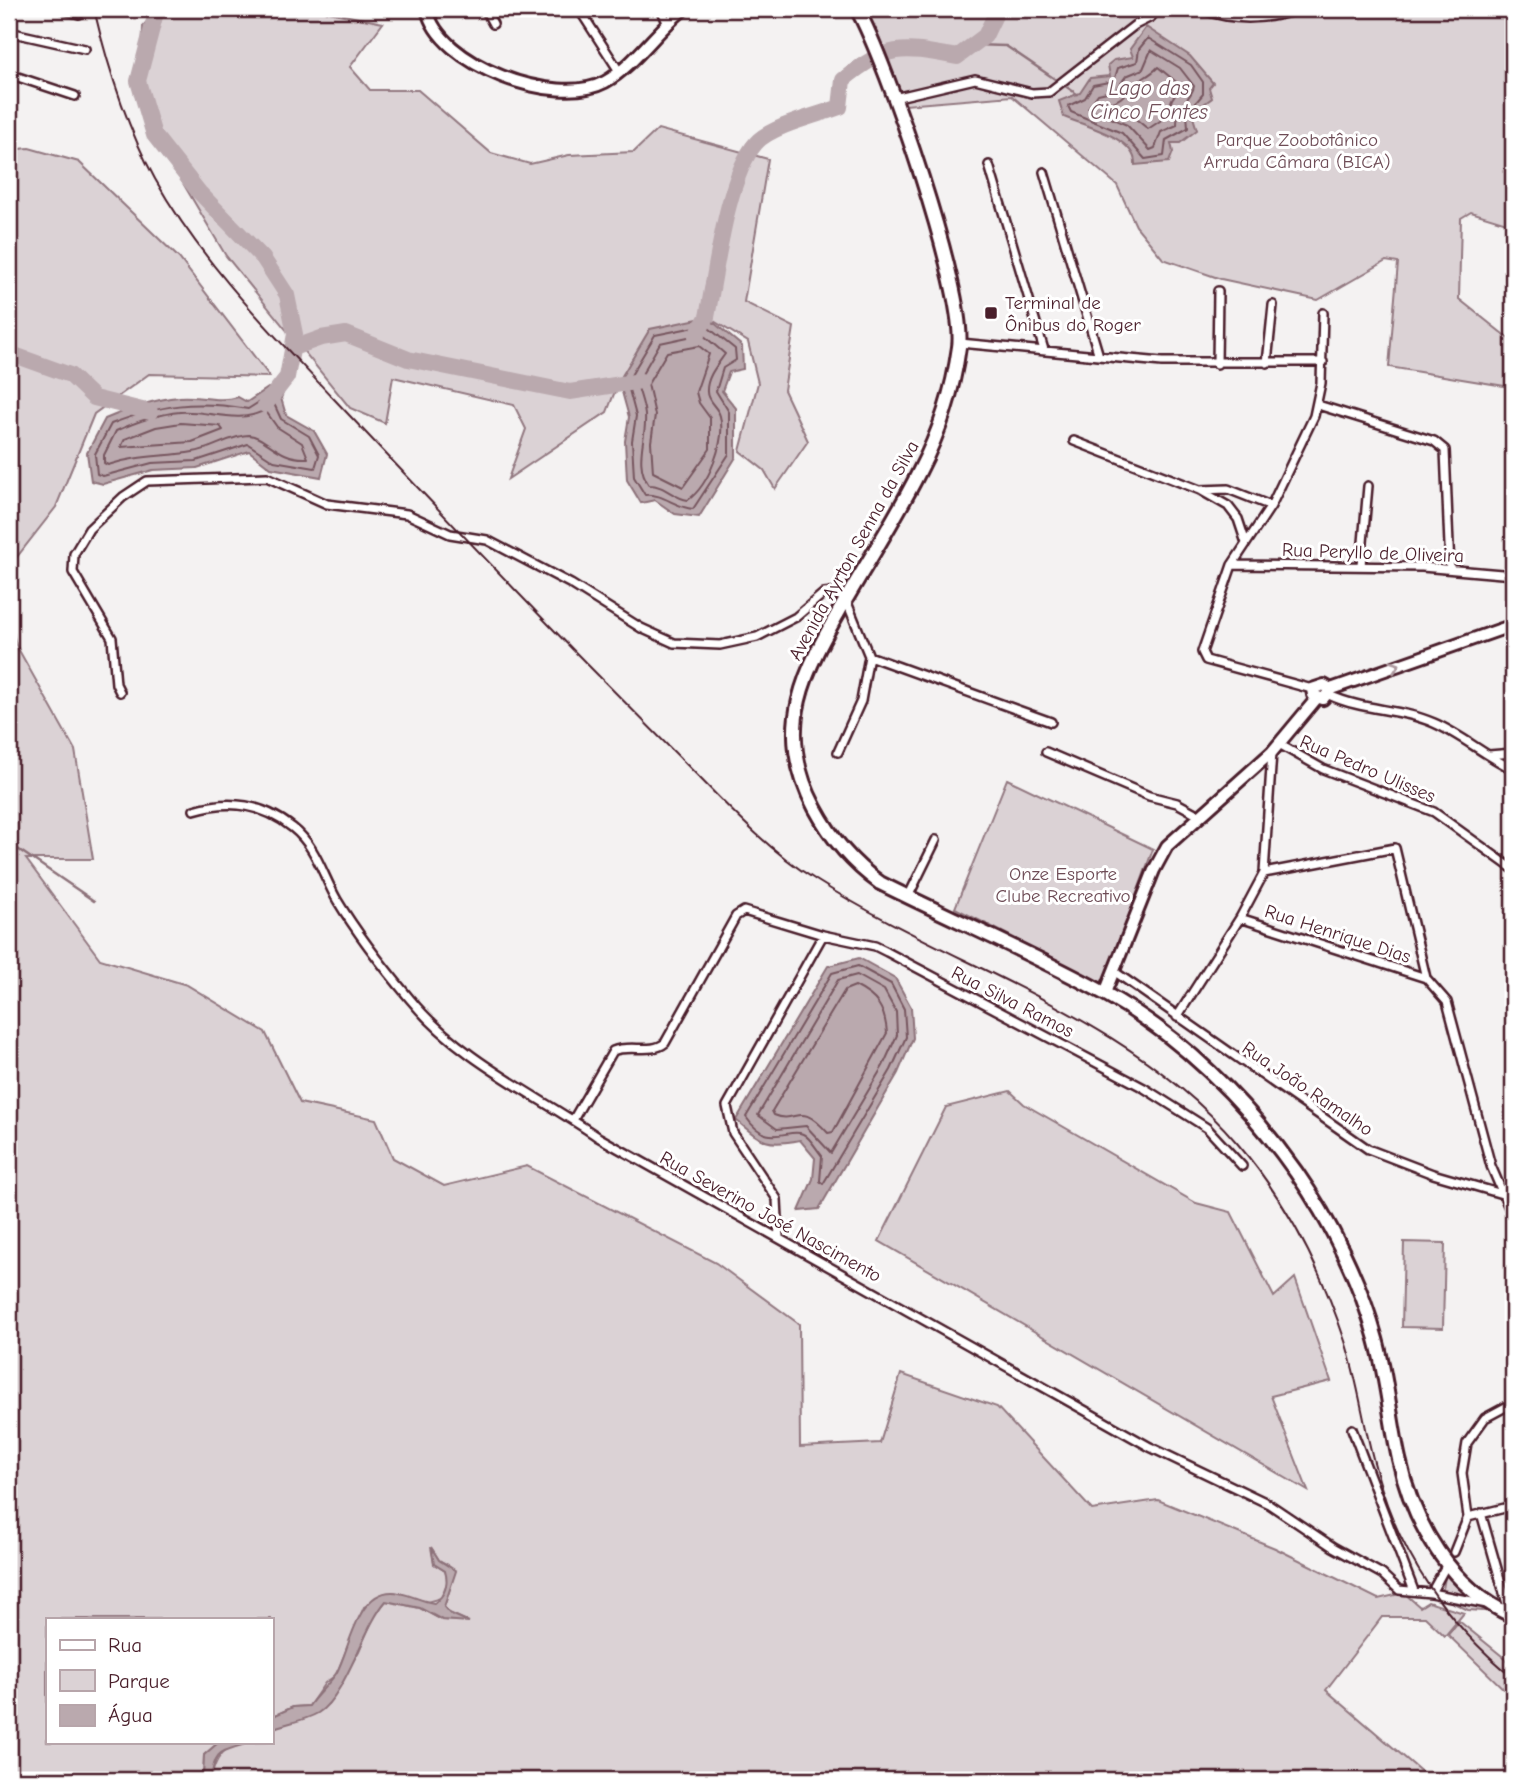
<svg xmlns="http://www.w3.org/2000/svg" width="1522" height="1789" font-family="'Comic Neue',sans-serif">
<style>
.green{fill:#dbd2d5;stroke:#927880;stroke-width:2}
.water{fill:#baa9ae;stroke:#8d727a;stroke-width:2}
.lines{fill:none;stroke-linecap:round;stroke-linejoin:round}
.shore{stroke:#77565f;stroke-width:2}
.stream{stroke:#8d727a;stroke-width:2.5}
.river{stroke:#baa9ae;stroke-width:16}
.street-casing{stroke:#4a1f2b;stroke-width:12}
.secondary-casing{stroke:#4a1f2b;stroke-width:16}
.primary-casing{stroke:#4a1f2b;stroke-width:18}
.street{stroke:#fff;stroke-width:7}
.secondary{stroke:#fff;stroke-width:10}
.primary{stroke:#fff;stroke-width:12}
.tram{stroke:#4a1f2b;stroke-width:2}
.oneway{stroke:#ae9aa0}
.poi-dot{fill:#4a1f2b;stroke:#fff;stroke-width:2.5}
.labels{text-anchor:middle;stroke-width:6;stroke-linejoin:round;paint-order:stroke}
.park-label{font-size:19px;fill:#6e4c56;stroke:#fff}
.poi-label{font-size:19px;fill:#4a1f2b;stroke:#fff;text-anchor:start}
.street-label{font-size:19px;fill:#4a1f2b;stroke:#fff}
.water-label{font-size:21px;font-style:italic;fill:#714f59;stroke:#fff}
</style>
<rect width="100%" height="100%" fill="#f4f2f2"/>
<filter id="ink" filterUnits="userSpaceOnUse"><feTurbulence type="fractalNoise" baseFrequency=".0143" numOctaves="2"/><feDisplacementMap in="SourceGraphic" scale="14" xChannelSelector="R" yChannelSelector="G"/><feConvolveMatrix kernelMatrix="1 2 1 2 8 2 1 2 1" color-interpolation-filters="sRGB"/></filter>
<g filter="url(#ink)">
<!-- green -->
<path class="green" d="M157 9H314L383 23 350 67 370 90H418L491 153 530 164 569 155 634 152 658 129 768 159 744 302 794 327 784 390 808 441 775 489 764 470 740 451 758 383 748 342 707 317 619 381 607 412 508 479 526 429 514 405 393 377 385 423 350 408 226 256 141 112 143 26Z
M858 9H1513V225L1471 212 1461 218 1459 299 1513 342V396L1510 387 1389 367 1398 263 1386 261 1318 300 1221 279 1163 259 1136 226 1117 185 1012 96 893 106Z
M29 148 79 162 179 258 270 377 149 374 94 414 56 507 9 567V150Z
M9 615 16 645 75 750 93 859H26L100 959 187 985 265 1032 300 1103 376 1119 393 1158 444 1186 527 1166 716 1263 799 1324 800 1447 880 1443 901 1374 997 1407 1092 1510 1158 1500 1275 1548 1378 1599 1404 1593 1420 1607 1428 1602 1464 1613 1445 1636 1425 1617H1382L1326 1690 1431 1780H211C217 1743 237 1742 271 1742V1729L328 1704 359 1651 375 1614 386 1601 420 1608 442 1620 467 1621 449 1613 444 1607 451 1585 448 1565 439 1560 432 1549 434 1564 445 1571 448 1580 441 1598 427 1602 393 1592 364 1607 336 1675 325 1683 309 1706 293 1707 271 1717V1619H47V1742H219L204 1755 203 1780H9Z
M1007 779 1153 849 1104 984 955 908Z
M1010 1091 1024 1104 1196 1203 1231 1212 1274 1297 1295 1278 1331 1381 1271 1396 1308 1491 879 1241 946 1107Z
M1404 1242 1445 1243 1443 1328 1402 1327Z
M1446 1571 1469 1599 1485 1611 1468 1610 1437 1595 1443 1589Z
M1459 1621 1513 1665V1698L1448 1635Z"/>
<!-- water -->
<path class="water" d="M1146 27 1190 56 1213 83 1209 88 1212 98 1196 110 1193 117 1197 130 1180 143H1171L1173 152 1169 162 1135 165C1137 138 1085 126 1064 117L1059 101 1080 93 1090 78 1110 76 1108 65 1114 60 1133 57 1130 49Z
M707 317 742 346 743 369 729 372 722 391 736 408V457L699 517 675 514 655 500 641 503 627 480 625 441 629 417 619 381 650 329Z
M268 388 284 391 281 398 286 415 314 431 327 454 321 477 271 468 249 451 197 468 153 470 103 484 91 481 87 453 105 419C129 409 153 399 179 397 199 395 219 403 238 397L247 402Z
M859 958 895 978 911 1007 913 1038 898 1073 819 1209 799 1211 813 1179 815 1158 800 1140C766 1147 762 1142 736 1120L828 966Z
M431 1547 439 1560 456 1571 444 1607 449 1613 469 1622 442 1620 420 1608 386 1601C363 1628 346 1695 318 1713 304 1721 286 1723 271 1729V1717L293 1707 309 1706C316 1695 332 1681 337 1672 350 1648 357 1592 392 1592 405 1592 420 1601 434 1603 445 1596 449 1584 445 1571L434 1564Z
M219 1742H250C223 1753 215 1746 211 1780H203L204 1755Z"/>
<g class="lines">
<!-- shore -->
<path class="shore" d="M1148 38 1191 65 1203 82V94L1187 113 1188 128 1166 140 1164 156 1145 159 1122 133 1071 112 1068 106 1085 98 1093 85 1114 81 1118 68 1137 62 1139 49Z
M1151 50 1180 68 1194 86C1191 101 1177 101 1177 125L1161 132 1155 148 1150 150 1127 125 1088 108 1098 94 1116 90 1126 76 1143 69Z
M1158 67 1181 86 1172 99 1166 117 1148 129 1131 115 1110 108V103C1123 99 1125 93 1134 85 1141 78 1150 76 1158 67Z
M705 325 735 349 736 360 723 368 716 391 729 412V454L693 509C674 507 663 493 645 495L634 477 632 441 636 416 627 382 655 335Z
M702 334 725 354C718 364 706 377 707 392 707 402 718 407 720 416 726 441 709 485 688 500 673 498 665 485 649 485 633 463 647 438 645 415 644 404 639 393 637 383L660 343Z
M699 346 709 354 696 392 699 403 710 418V449L683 487 653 472 651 442 655 415 648 384 667 352Z
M270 395 281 419 309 436 319 455 315 468 274 461 248 444 196 461 152 463 103 476 97 474 95 454 111 424C162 404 195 400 248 409Z
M265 410 277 427 302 443 308 458C278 460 266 436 249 435 231 435 211 450 193 452 164 457 137 455 108 465L104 463V455L116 431C136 422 158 414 180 412 209 410 239 425 265 410Z
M181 423 220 426 223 430 192 442 121 447 125 439 156 427Z
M858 966 891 984 904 1009 906 1037 891 1070 823 1184 820 1181 822 1156C817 1150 810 1137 803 1134 788 1127 768 1150 746 1117L832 973Z
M857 975 884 990 896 1012 897 1035 883 1066 831 1153 806 1126 777 1129 758 1115 838 980Z
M855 986C877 997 885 1008 887 1033L833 1132 828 1133C798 1099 798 1125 774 1115L772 1111 845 990Z"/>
<!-- stream -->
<path class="stream" d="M972 45 1006 46 1077 94
M9 843 94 901"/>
<!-- river -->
<path class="river" d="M157 9 138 81 154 135 199 192 263 258 287 295 295 334 287 377 265 405
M696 336 707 317C716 272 727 176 756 143 771 126 818 115 840 107L843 80C888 43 903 47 957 57L985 36 998 9
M293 348 321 338 346 334 408 359 570 392 641 381
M9 353 70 375 94 398 150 412"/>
<!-- street casing -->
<g class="street-casing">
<path id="street" d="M62 9 79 14 78 9
M485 9 493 24
M579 9 619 71
M661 9 667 22
M1201 9C1234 22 1267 20 1300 9
M9 32 85 49
M9 74 75 96
M894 98 975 79 1032 93 1049 92 1135 25 1151 17 1157 9
M989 165 1044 350
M1044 172 1099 356
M960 343 1162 362H1323
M1267 363 1273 305
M1217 364 1218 291
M1318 405 1434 441 1445 450 1450 569
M1074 441 1200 490 1228 506 1238 519 1246 543
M1200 490 1228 489 1271 506
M1232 565 1422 567 1513 575
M1361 565 1368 486
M869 656 1051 722
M1312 689 1206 660 1202 652 1232 565 1271 506 1314 416 1321 383 1323 313
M120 692 116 684 112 638 73 572 74 554 89 529 123 497 147 481 267 477 327 504 407 514 450 534 487 540 571 584 641 628 674 643 720 645 757 637 796 617 824 593 834 592 846 600 869 656 861 701 838 752
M1329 695C1363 711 1400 708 1434 723 1462 735 1485 756 1513 769
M1279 744 1323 769 1434 812 1513 869
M1046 752 1149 796 1177 803 1199 815
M1489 755 1513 753
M194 810C230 799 263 804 293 828 316 846 323 876 337 900 358 935 384 968 410 999 460 1060 534 1093 598 1137L1150 1447 1269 1504 1333 1547 1382 1574 1399 1590 1431 1593 1487 1604
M1264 873 1395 848 1426 978 1447 1002 1491 1166 1513 1217
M908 897 936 840
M1240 918 1426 978
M1115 972 1368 1149 1433 1174 1502 1194
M1177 1017 1240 918 1264 873 1272 752
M573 1120 613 1051C629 1044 652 1054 665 1043L736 916 744 911 823 935 875 946 887 952 1144 1088 1207 1128 1242 1166
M779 1237 777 1199 733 1133 727 1106 823 935
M1513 1360V1393
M1352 1429 1414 1591
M1481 1513 1510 1614
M1468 1517 1513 1506
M1454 1552 1468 1517 1462 1473 1467 1443 1485 1418 1513 1403
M1431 1593 1447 1564"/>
</g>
<!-- secondary casing -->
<g class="secondary-casing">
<path id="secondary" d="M427 9C438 65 556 108 605 82 633 67 658 29 684 9
M1324 685 1331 689 1323 699 1313 695 1312 689Z
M1331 689 1513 625
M1105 993 1154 870 1167 846 1272 752 1317 698"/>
</g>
<!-- primary casing -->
<g class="primary-casing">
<path id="primary" d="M857 9C886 60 967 294 959 347 953 391 940 432 919 472 897 516 870 558 845 601 805 670 772 728 815 808 831 838 852 863 880 883 954 920 1032 953 1104 993 1180 1035 1247 1102 1296 1172 1331 1222 1360 1281 1376 1339 1387 1378 1390 1419 1399 1459 1413 1523 1451 1589 1513 1616"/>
</g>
<!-- street -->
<use href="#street" class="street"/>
<!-- secondary -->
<use href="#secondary" class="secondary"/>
<!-- primary -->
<use href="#primary" class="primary"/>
<!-- tram -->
<path class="tram" d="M94 9C108 68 126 126 155 179 202 263 269 330 334 399 417 487 500 575 585 662 622 699 659 737 697 775 733 812 771 852 816 880 956 969 1125 1013 1237 1143 1286 1200 1321 1269 1345 1341 1359 1384 1364 1430 1377 1473 1399 1554 1448 1625 1513 1677"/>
</g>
<!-- one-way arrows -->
<defs><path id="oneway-chevron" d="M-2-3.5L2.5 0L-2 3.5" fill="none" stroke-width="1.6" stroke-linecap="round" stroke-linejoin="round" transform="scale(1.75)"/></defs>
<use class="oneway" href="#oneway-chevron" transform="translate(1395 666) rotate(-19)"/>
</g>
<!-- markers -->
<rect class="poi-dot" x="984" y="306" width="14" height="14" rx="3.5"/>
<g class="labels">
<!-- park labels -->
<g class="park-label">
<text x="1297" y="146">Parque Zoobotânico<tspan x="1297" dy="22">Arruda Câmara (BICA)</tspan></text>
<text x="1063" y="880">Onze Esporte<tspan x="1063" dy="22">Clube Recreativo</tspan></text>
</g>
<!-- poi labels -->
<g class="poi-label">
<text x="1005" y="309">Terminal de<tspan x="1005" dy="22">Ônibus do Roger</tspan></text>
</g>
<!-- street labels -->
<g class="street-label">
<text transform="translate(853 550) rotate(-61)" y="7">Avenida Ayrton Senna da Silva</text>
<text transform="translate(1373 552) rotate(2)" y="7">Rua Peryllo de Oliveira</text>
<text transform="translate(1368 768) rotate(23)" y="7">Rua Pedro Ulisses</text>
<text transform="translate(1338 933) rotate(18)" y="7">Rua Henrique Dias</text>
<text transform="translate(1013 1001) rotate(27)" y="7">Rua Silva Ramos</text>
<text transform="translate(1308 1088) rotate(34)" y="7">Rua João Ramalho</text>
<text transform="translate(771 1216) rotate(29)" y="7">Rua Severino José Nascimento</text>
</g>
<!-- water labels -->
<g class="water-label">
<text x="1149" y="95">Lago das<tspan x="1149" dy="24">Cinco Fontes</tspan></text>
</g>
</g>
<!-- margin -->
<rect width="1522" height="1789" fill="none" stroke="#fff" stroke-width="35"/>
<rect x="18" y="18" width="1487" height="1754" fill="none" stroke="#4a1f2b" stroke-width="2.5" filter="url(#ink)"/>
<!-- legend -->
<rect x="46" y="1618" width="228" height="126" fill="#ffffff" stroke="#b7a5aa" stroke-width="2"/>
<rect x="60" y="1640" width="35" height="10" fill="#ffffff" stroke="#b7a5aa" stroke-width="2"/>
<text x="108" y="1652" font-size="21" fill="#4a1f2b">Rua</text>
<rect x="60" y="1670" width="35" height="21" fill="#dbd2d5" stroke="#b7a5aa" stroke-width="2"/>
<text x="108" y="1688" font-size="21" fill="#4a1f2b">Parque</text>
<rect x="60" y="1705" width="35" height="21" fill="#baa9ae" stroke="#b7a5aa" stroke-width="2"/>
<text x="108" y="1722" font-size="21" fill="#4a1f2b">Água</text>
</svg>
